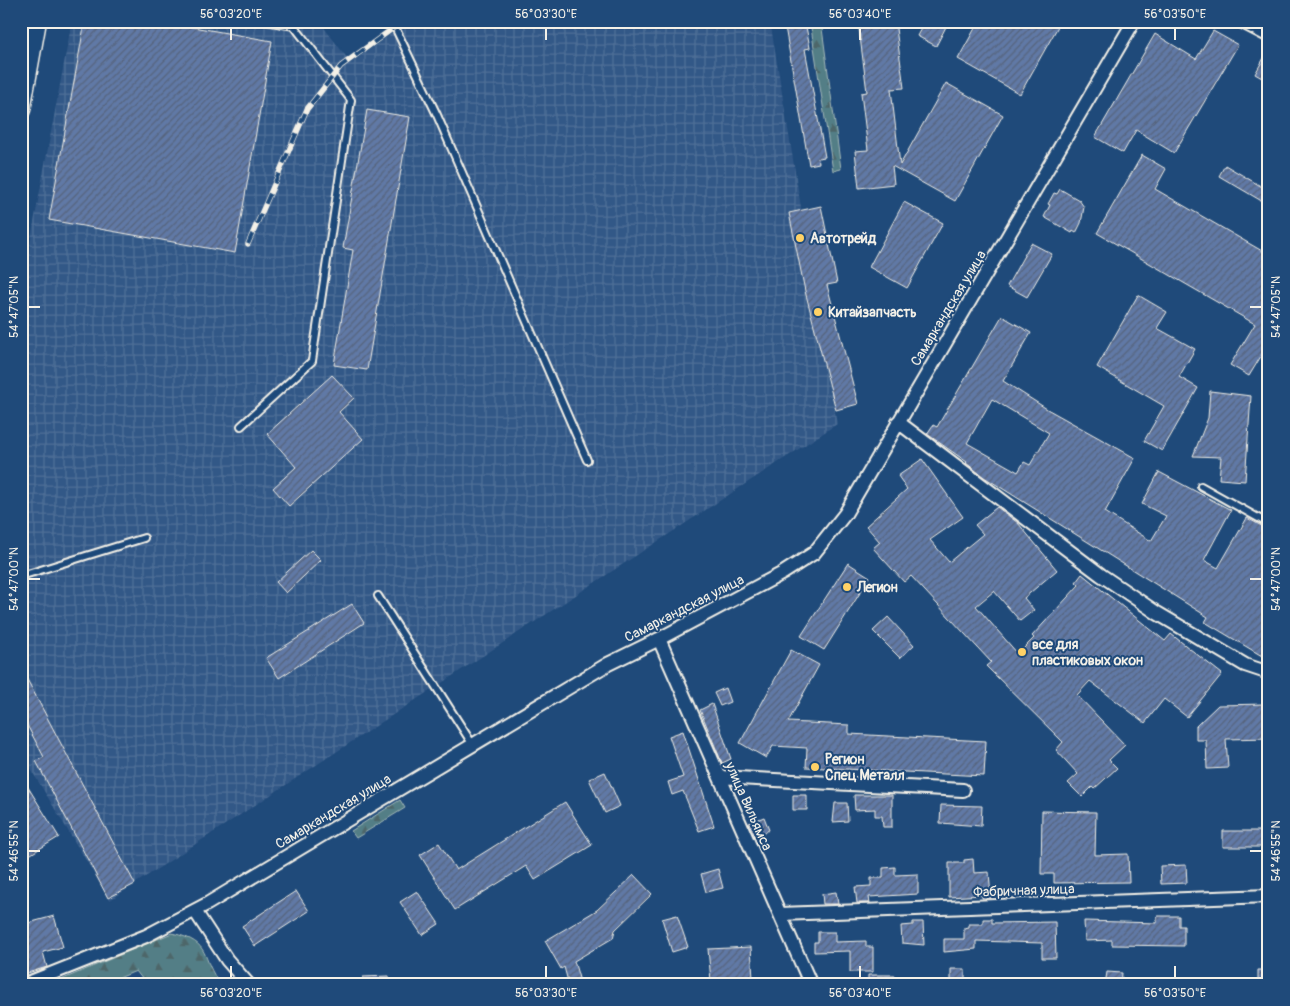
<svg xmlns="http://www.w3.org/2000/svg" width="1290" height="1006" font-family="Pangolin,sans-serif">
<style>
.industrial{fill:url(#industrial-grid)}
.forest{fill:url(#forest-firs);stroke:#a4b8b7}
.building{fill:url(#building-hatch);stroke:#f4f1e8;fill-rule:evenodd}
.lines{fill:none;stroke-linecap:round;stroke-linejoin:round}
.service-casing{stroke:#f4f1e8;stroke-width:10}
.minor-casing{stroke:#f4f1e8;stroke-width:16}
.tertiary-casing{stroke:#f4f1e8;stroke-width:19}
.secondary-casing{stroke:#f4f1e8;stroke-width:21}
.service{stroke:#1f4a7a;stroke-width:6}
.minor{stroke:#1f4a7a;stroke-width:12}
.tertiary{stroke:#1f4a7a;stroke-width:15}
.secondary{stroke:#1f4a7a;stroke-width:18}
.rail-casing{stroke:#f4f1e8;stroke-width:5.5}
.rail{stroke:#1f4a7a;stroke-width:4;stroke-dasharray:11;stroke-linecap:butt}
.ticks{fill:none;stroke:#f4f1e8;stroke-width:2}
.poi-dot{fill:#ffd166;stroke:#1f4a7a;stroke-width:2}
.labels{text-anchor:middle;stroke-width:4;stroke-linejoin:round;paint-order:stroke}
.poi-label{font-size:14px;font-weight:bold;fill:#f4f1e8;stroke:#1f4a7a;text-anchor:start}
.street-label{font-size:14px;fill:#f4f1e8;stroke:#1f4a7a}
.neatline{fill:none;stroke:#f4f1e8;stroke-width:2}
.ticks-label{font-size:12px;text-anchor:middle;fill:#f4f1e8}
</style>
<defs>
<pattern id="industrial-grid" width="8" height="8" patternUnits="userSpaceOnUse" patternTransform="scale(1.25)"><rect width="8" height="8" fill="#325887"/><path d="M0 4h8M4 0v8" fill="none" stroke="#507098"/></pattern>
<pattern id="forest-firs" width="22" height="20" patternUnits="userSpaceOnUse" patternTransform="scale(1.25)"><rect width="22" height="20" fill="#537e86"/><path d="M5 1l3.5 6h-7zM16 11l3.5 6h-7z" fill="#4e6669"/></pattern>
<pattern id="building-hatch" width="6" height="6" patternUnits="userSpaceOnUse" patternTransform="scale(1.25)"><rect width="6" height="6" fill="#6079a6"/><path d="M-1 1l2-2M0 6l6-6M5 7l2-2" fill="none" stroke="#56637b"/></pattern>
</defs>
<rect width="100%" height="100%" fill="#1f4a7a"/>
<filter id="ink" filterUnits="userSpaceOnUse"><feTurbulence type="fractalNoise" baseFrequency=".02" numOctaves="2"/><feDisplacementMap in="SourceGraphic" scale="10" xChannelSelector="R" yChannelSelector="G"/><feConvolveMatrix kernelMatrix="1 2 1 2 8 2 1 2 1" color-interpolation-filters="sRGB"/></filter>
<g filter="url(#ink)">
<!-- industrial -->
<path class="industrial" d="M72 21H319L351 63 409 21H770L837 424 110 900 21 753V291Z"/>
<!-- forest -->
<path class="forest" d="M810 21H821L841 169 833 171Z
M400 800 405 808 356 838 351 831Z
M172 933C214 943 199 957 221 985H147L136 971 102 985H56V982Z"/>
<!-- building -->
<path class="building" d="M85 21H159L272 41 235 253 49 220Z
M784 21H805L810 48 805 49 825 157 818 158 819 163 809 165Z
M858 21H895L904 88 891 89 900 165 946 83 1003 115 955 201 892 166 894 184 859 188 855 151 868 150 861 93 867 92Z
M925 21H949L936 46 917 36Z
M979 21H1061L1020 94 958 59Z
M1213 31 1238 45 1174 153 1136 130 1123 153 1095 137 1155 34 1196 59Z
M1269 49V82L1255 74Z
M367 110 410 117 367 370 334 365 353 250 343 248Z
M1142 155 1166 169 1155 189 1269 255V343L1249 376 1230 365 1255 324 1097 233Z
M1225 165 1269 191V197L1265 203 1219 176Z
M1060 189 1079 200 1084 207 1081 223 1076 233 1073 231 1072 233 1044 217 1050 205 1048 204 1054 193 1057 194Z
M904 202 943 223 907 288 869 267Z
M821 206 837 283 827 285 858 404 836 410 805 291 789 213Z
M1031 243 1052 254 1027 297 1007 286Z
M1138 295 1167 312 1157 328 1195 349 1179 377 1198 388 1162 451 1144 441 1164 406 1097 367Z
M1002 316 1031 333 1003 381 1047 409 1135 458 1105 512 1151 541 1166 516 1142 504 1159 472 1231 510 1204 560 1218 568 1247 518 1269 530V653L1265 651 1262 656 1205 622 1208 617 984 477 966 463 967 462 927 434 933 425 937 427ZM992 399 1049 433 1030 465 1024 462 1018 472 967 443Z
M332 375 354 398 339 412 363 439 289 506 273 488 296 467 267 434Z
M1210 391 1251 396 1245 481 1219 479 1221 457 1193 456 1208 418Z
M922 459 963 517 930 540 949 562 983 534 975 525 997 507 1018 523 1057 570 1024 598 1034 610 1020 621 994 591 976 606 1018 654 1034 638 1032 636 1079 585 1076 582 1082 574 1165 641 1171 634 1222 674 1187 717 1164 699 1145 723 1090 681 1077 695 1125 745 1109 760 1117 768 1094 789 1092 787 1082 797 1068 783 1078 774 1056 750 1063 742 986 666 991 662 911 576 904 582 873 548 880 542 866 526 907 489 898 476Z
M311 550 321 560 286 593 276 582Z
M848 563 870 577 824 650 801 636Z
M352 604 364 623 279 678 266 658Z
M888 617 914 645 900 658 873 631Z
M791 650 819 665 788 722 849 725V734L986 741 984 776 806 767 807 748 773 746 766 758 740 743Z
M21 668 135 884 108 898 36 761 44 757 21 714Z
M725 688 730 702 720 706 714 693Z
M712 704 731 759 722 763 700 710Z
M1265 704V713H1269V738L1226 739 1228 768 1207 769 1206 740H1196V726L1218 705Z
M683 731 714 826 699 831 683 791 672 795 668 782 683 777 669 736Z
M605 772 620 806 605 813 589 779Z
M21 776 59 837 21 860Z
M793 795H807V810H793Z
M854 795H892V827H883L882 816H875V809L855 810Z
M565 802 592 845 535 880 526 866 455 910 420 855 439 843 456 870Z
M835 803H847L848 821 833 822Z
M941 805 982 806 981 826 940 823Z
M1042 811 1096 812 1095 855 1128 854 1129 882 1054 883V874H1041Z
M764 817 769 830 755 837 749 823Z
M1223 831H1269V847H1223Z
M973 859 974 873 989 872 991 898H982V895L949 897V863H964V860Z
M1186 865 1187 883 1161 884 1160 866Z
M895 867V875L918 874V894L869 897 870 903H857L855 887 871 886V878H883V868Z
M718 869 723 888 706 892 701 874Z
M634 875 652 894 615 930 613 938 574 961 581 985H569L564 967 561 969 545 941 597 910Z
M296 891 309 911 255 946 242 926Z
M417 891 439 924 422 935 400 902Z
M836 892 838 904H823L822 894Z
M677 915 688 947 672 952 662 919Z
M54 916 63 947 43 952 47 967 21 975V925Z
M1157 916H1179V926H1184V946L1112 945V940L1085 941 1084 921 1157 923Z
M983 919H992V923L1055 922 1056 958H1042V943L976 941V949L944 952V939H964V928L969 927V924H983Z
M913 922H923L924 945 902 943 901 926 913 925Z
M818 932H835V942L866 941V947H873V972H850V951L814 952V942H818Z
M751 947 753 979 711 981 708 949Z
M951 969H965V985H951Z
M1258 970H1269V984H1258Z
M1107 972 1122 973 1121 985H1105Z
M868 975H895V985H868Z
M389 976 390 985H363V977Z"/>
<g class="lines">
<!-- service casing -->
<g class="service-casing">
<path id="service" d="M392 21 437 115 587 460
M241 426 312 361 351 100 294 26 266 21
M1201 486 1269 524
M21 576 144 538
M378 596 473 745"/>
</g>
<!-- minor casing -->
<g class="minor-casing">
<path id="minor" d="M898 422 1101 575 1157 613 1245 665 1269 673
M659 639 811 985
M720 777 963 790
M195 911 227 960 249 985
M780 914 1269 896
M23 985 146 936 207 904 608 664 659 639 783 573 814 553 845 514 1134 21"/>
</g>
<!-- tertiary casing -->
<g class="tertiary-casing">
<path id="tertiary" d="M1244 21 1269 34"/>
</g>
<!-- secondary casing -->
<g class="secondary-casing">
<path id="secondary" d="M21 110 37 21"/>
</g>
<!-- service -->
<use href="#service" class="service"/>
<!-- minor -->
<use href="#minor" class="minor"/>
<!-- tertiary -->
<use href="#tertiary" class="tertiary"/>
<!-- secondary -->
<use href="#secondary" class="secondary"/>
<!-- rail casing -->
<g class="rail-casing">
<path id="rail" d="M248 244 307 109 341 66 403 21"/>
</g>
<!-- rail -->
<use href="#rail" class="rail"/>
</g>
</g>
<!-- ticks -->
<path class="ticks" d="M231 28V40M546 28V40M860 28V40M1175 28V40M28 307H40M1250 307H1262M28 579H40M1250 579H1262M28 851H40M1250 851H1262M231 966V978M546 966V978M860 966V978M1175 966V978"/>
<!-- markers -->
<g class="poi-dot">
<circle cx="800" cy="238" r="5"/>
<circle cx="818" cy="312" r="5"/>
<circle cx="847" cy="587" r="5"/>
<circle cx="1022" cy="652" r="5"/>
<circle cx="815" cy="767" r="5"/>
</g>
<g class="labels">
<!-- poi labels -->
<g class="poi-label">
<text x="810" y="243">Автотрейд</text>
<text x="828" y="317">Китайзапчасть</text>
<text x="857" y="592">Легион</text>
<text x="1032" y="649">все для<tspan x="1032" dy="16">пластиковых окон</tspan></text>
<text x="825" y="764">Регион<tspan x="825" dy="16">Спец Металл</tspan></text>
</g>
<!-- street labels -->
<g class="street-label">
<text transform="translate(948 308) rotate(-59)" y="5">Самаркандская улица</text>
<text transform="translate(684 608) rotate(-27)" y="5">Самаркандская улица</text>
<text transform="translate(749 806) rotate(66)" y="5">улица Вильямса</text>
<text transform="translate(333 811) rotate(-31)" y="5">Самаркандская улица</text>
<text transform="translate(1024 890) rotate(-2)" y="5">Фабричная улица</text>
</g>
</g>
<!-- margin -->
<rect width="1290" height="1006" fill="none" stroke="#1f4a7a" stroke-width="55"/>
<rect x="28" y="28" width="1234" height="950" class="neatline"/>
<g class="ticks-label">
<text x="231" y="18">56°03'20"E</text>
<text x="546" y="18">56°03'30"E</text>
<text x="860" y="18">56°03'40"E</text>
<text x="1175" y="18">56°03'50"E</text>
<text transform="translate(14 307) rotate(-90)" y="4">54°47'05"N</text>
<text transform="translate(1276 307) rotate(-90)" y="4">54°47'05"N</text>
<text transform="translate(14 579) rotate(-90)" y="4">54°47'00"N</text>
<text transform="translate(1276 579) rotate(-90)" y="4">54°47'00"N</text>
<text transform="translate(14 851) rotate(-90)" y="4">54°46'55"N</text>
<text transform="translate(1276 851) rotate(-90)" y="4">54°46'55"N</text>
<text x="231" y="997">56°03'20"E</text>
<text x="546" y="997">56°03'30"E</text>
<text x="860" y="997">56°03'40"E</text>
<text x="1175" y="997">56°03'50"E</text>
</g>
</svg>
